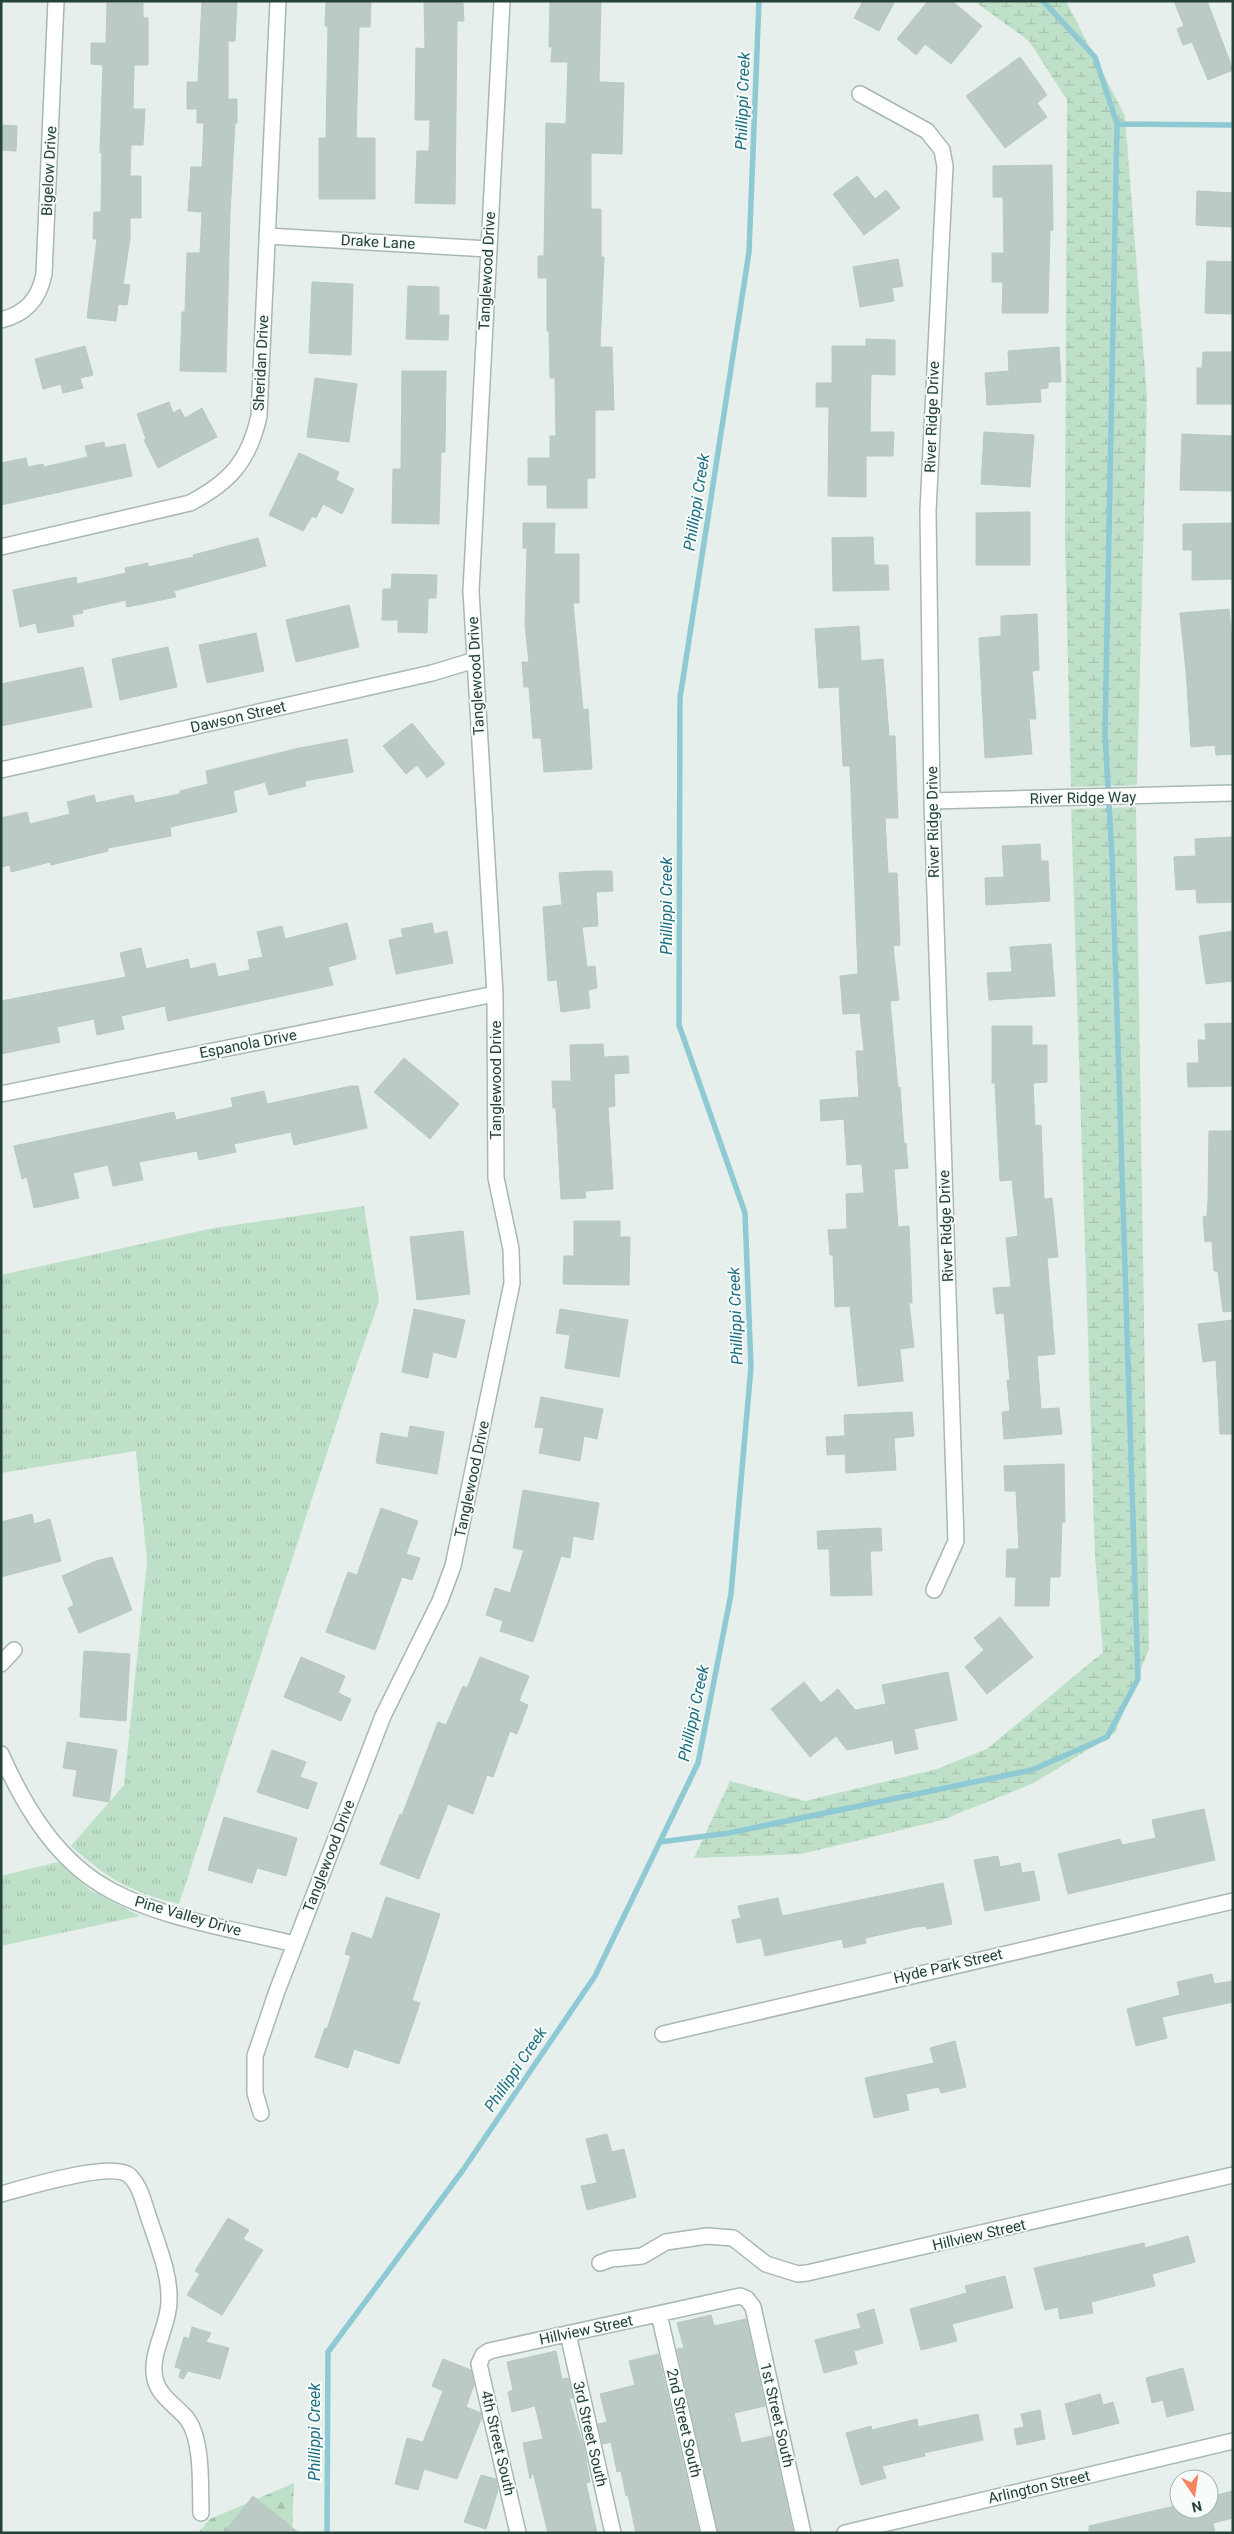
<svg xmlns="http://www.w3.org/2000/svg" width="1234" height="2534" font-family="Roboto,sans-serif">
<style>
.forest{fill:url(#forest-firs)}
.wetland{fill:url(#wetland-marsh)}
.park{fill:url(#park-tufts)}
.lines{fill:none;stroke-linecap:round;stroke-linejoin:round}
.stream{stroke:#8ec9d4;stroke-width:5.5}
.building{fill:#bbcac4;stroke:#b8c9c2}
.minor-casing{stroke:#a8b8b2;stroke-width:18}
.minor{stroke:#fff;stroke-width:15}
.labels{text-anchor:middle;stroke-width:4;stroke-linejoin:round;paint-order:stroke}
.street-label{font-size:15px;fill:#24423a;stroke:#f7fbf9}
.water-label{font-size:16px;font-style:italic;fill:#1c6f80;stroke:#f7fbf9}
</style>
<defs>
<pattern id="forest-firs" width="22" height="20" patternUnits="userSpaceOnUse" patternTransform="scale(1.25)"><rect width="22" height="20" fill="#bfe0c8"/><path d="M5 1l3.5 6h-7zM16 11l3.5 6h-7z" fill="#a4c1ad"/></pattern>
<pattern id="wetland-marsh" width="20" height="14" patternUnits="userSpaceOnUse" patternTransform="scale(1.25)"><rect width="20" height="14" fill="#bfe0c8"/><path d="M1 5h8M5 5V1M11 12h8M15 12V8" fill="none" stroke="#a4c1ad"/></pattern>
<pattern id="park-tufts" width="24" height="20" patternUnits="userSpaceOnUse" patternTransform="scale(1.25)"><rect width="24" height="20" fill="#bfe0c8"/><path d="M3 7l-1-3M5 7V3M7 7l1-3M15 17l-1-3M17 17v-4M19 17l1-3" fill="none" stroke="#a4c1ad"/></pattern>
</defs>
<rect width="100%" height="100%" fill="#e6efeb"/>
<!-- forest -->
<path class="forest" d="M294 2483 292 2533H198L210 2519Z"/>
<!-- wetland -->
<path class="wetland" d="M974 1H1066L1125 116 1147 397 1137 785 1071 787 1065 538 1067 100 1029 41Z
M1136 807 1149 1649 1115 1733 1034 1783 942 1820 802 1854 694 1858 730 1781 805 1801 937 1769 987 1749 1103 1652 1095 1557 1071 809Z"/>
<!-- park -->
<path class="park" d="M364 1206 379 1301 347 1392 179 1904C130 1892 108 1879 71 1846L124 1785 147 1561 136 1451 1 1473V1275L214 1228Z
M58 1862 90 1890 140 1916 1 1946V1876Z"/>
<g class="lines">
<!-- stream -->
<path class="stream" d="M1117 124 1233 125
M660 1842 729 1833 1032 1770 1107 1737 1138 1679 1112 856 1105 734 1117 124 1095 57 1043 1
M327 2533 328 2352 463 2170 595 1976 698 1763 731 1594 751 1367 745 1213 679 1025 680 698 749 252 759 1"/>
</g>
<!-- building -->
<path class="building" d="M202 1H237L235 41H228V99H237V123H235L230 213 226 372 180 371 182 312H185L187 253H200L202 212 188 211 191 167H202L204 123H197V109H187V82H198Z
M326 1H371L370 27H359L356 138H375V199H319V138H326L328 26H325Z
M424 1 463 3 464 21H457L455 204 415 203 417 151H429L430 120H415L416 48 425 49Z
M550 1H601L599 82 624 83 622 154 591 153V209H601V257H604L600 347H612L614 410H595V478H587V508H547V485H528V458H550V436H556L555 378H550L549 331H547V278H538V256H544L546 123 566 124 568 62H551L552 47H549Z
M863 1H895L879 31 854 18Z
M928 1H952L982 26 951 64 925 44 916 55 897 39Z
M1174 1H1207L1233 70 1208 80 1192 42 1183 45 1177 29 1184 26Z
M107 3H143V18H148V65H134L133 109H145L143 145H131L130 176H141V218H130V239L123 284 130 285 127 305 118 304 116 321 87 318 97 239H93L94 212H101L102 153H100L103 65 91 64V43H106Z
M1020 57 1047 95 1037 103 1047 117 1005 148 966 96Z
M1 125 17 126 16 151 1 150Z
M1052 165 1053 230H1050L1048 313H1002L1003 282H992V253H1004L1003 197H993V166Z
M857 176 875 199 886 190 900 208 864 235 833 194Z
M1197 191 1233 193V227L1196 225Z
M898 259 903 286 892 288 894 301 860 307 853 267Z
M1207 261 1233 262V314L1205 313Z
M312 282 353 284 351 355 309 353Z
M408 286 439 287V315H449L448 340 406 339Z
M866 339 895 340V375L871 374 870 432H894L893 456H866V497L828 496 829 407H816V383H832V346H866Z
M85 346 93 375 80 378 83 388 63 393 61 384 43 389 35 359Z
M1059 347 1061 382H1048V388L1040 389 1041 402 987 405 985 373 1009 371 1008 351Z
M1203 352H1233V404H1197V368H1202Z
M402 371H446L445 452H441L439 524 392 523 393 469H401Z
M315 378 357 384 349 442 307 437Z
M169 402 173 413 180 409 185 418 202 408 217 437 158 468 144 440 146 439 137 414Z
M984 432 1034 435 1030 487 981 484Z
M1182 434 1233 436V491L1180 490Z
M104 442 105 448 125 444 132 476 1 505V463L26 458 28 467 43 464 44 467 88 457 85 446Z
M299 453 339 472 336 480 354 489 342 514 323 504 316 518 312 516 303 531 269 515Z
M1030 512V565H976V513Z
M523 523H555L554 554H579V603H573L583 710 588 709 592 769 544 772 541 738H533L529 687H524L522 662H529L525 625 527 548H523Z
M1233 523V579L1192 580V550H1183V524Z
M873 537 874 565H888L889 590 833 591 832 538Z
M258 538 266 566 174 591 176 597 127 607 126 600 82 610 83 613 72 615 74 626 38 633 36 623 20 627 13 590 76 577 77 584 126 573 125 568 148 563V567L194 557 193 555Z
M392 574 437 575 436 598H428L427 633 398 632V620H382L383 589H391Z
M349 605 359 647 296 662 286 620Z
M1229 609 1233 651V754L1216 755 1215 745 1191 747 1186 671 1180 613Z
M1037 614 1039 670 1032 671 1036 719H1029L1032 754 985 758 979 638 1001 636V616Z
M859 626 861 661 883 659 889 736H895L898 818H885L888 873H897L900 945 893 946 899 1000 890 1001 898 1088 900 1087 904 1144 906 1143 908 1168 894 1169 898 1227 909 1226 912 1303H909L914 1347 900 1349 903 1381 858 1386 850 1306 835 1307 833 1255H830L828 1230 847 1229 846 1194 864 1193 862 1164 847 1165 844 1119 821 1121 820 1100 859 1097 856 1051H864L860 1013 843 1014 840 976 858 974 850 766H843L839 687 819 688 815 629Z
M256 633 264 671 207 683 199 645Z
M168 647 177 687 120 700 112 659Z
M83 667 92 707 1 726V684Z
M412 723 445 764 427 778 417 765 406 774 383 746Z
M347 739 353 772 305 781 306 786 269 795 265 782 233 791 237 812 170 827 171 836 108 848V851L51 865 50 862 11 872 10 865 1 867V818L27 812 30 824 70 814 67 802 94 795 96 803 133 795 135 803 180 794V791L208 784 206 771 295 749Z
M1233 837V902L1197 903 1196 889 1176 890 1174 857 1196 856 1195 839Z
M1040 844 1041 861H1048L1050 901 986 905 985 878 1004 877 1002 846Z
M594 871H612L613 891 596 892 598 926 582 927 587 967 595 966 597 988 588 990 590 1008 561 1012 557 980 548 981 543 907 562 905 559 873Z
M347 923 356 959 328 967 333 985 168 1021 165 1006 121 1016 124 1029 97 1035 94 1019 57 1027 60 1042 1 1054V1001L126 977 120 953 141 948 146 969 188 959 190 969 215 963 218 977 250 970 248 960 263 957 257 932 282 926 285 939Z
M432 923 434 934 447 931 453 963 396 974 389 940 403 937 401 929Z
M1233 931V981L1206 984 1199 936Z
M1051 944 1055 996 989 1000 987 973 1012 972 1010 947Z
M1233 1023V1086L1188 1087 1187 1063H1199L1198 1040H1206L1205 1024Z
M992 1026H1032V1045H1047V1082L1033 1083 1035 1126 1041 1125 1044 1199 1052 1198 1058 1257 1047 1258 1055 1354 1037 1356 1041 1409 1059 1408 1062 1434 1004 1439 1002 1412 1010 1411 1007 1380H1010L1004 1313 996 1314 993 1288 1011 1287 1006 1238 1018 1236 1012 1180 1000 1181 995 1083H992Z
M603 1044 604 1057 628 1056 629 1073 614 1074 615 1106 608 1107 613 1189 585 1191 586 1198 561 1199 556 1108H553L552 1081H571L570 1045Z
M404 1058 459 1104 430 1139 374 1092Z
M351 1086H358L367 1128 294 1145 291 1132 234 1144 236 1152 199 1160 197 1151 139 1162 143 1180 113 1186 108 1165 73 1173 79 1198 34 1208 27 1177 22 1179 14 1146 174 1112 176 1120 233 1107 231 1098 264 1091 267 1104Z
M1209 1131H1233V1311L1223 1312 1218 1271H1214L1212 1241 1205 1242 1203 1217 1207 1216 1208 1200Z
M574 1221H620V1237H630L629 1285 563 1284 564 1256H574Z
M463 1231 470 1294 417 1300 410 1237Z
M414 1309 465 1320 456 1358 433 1352 428 1378 402 1372Z
M560 1309 628 1320 619 1377 565 1368 570 1335 556 1333Z
M1233 1320V1434H1220L1216 1360 1203 1362 1198 1324Z
M541 1397 603 1409 597 1439 584 1436 580 1461 539 1453 544 1428 535 1427Z
M912 1412 914 1436 894 1438 896 1470 846 1473 845 1454 827 1455 826 1437 845 1436 844 1415Z
M410 1426 444 1432 437 1474 376 1463 381 1433 408 1438Z
M1064 1464 1065 1522H1062L1060 1577H1050L1049 1606H1015L1016 1577H1006L1007 1549H1019L1016 1491H1005L1004 1466Z
M523 1490 599 1503 593 1540 573 1536 570 1558 561 1556 533 1642 500 1631 503 1621 486 1615 495 1588 510 1593 524 1550 513 1548Z
M381 1508 418 1521 406 1554 420 1558 412 1580 402 1577 375 1650 326 1632 348 1572 357 1575Z
M32 1514 34 1524 50 1519 61 1561 1 1577V1522Z
M881 1528 882 1551H870L872 1595 831 1596 829 1549H818L817 1531Z
M112 1557 132 1610 79 1633 68 1608 74 1605 62 1576 96 1561Z
M1000 1617 1033 1657 987 1694 965 1667 984 1650 974 1638Z
M84 1651 130 1654 126 1721 80 1717Z
M301 1657 345 1676 338 1693 351 1699 341 1721 284 1697Z
M480 1657 529 1676 519 1701 528 1705 517 1734 510 1731 493 1777 487 1775 473 1814 448 1804 419 1879 380 1864 400 1814 402 1815 438 1722 446 1725 463 1686 467 1688Z
M948 1672 957 1720 914 1729 918 1749 895 1754 893 1740 847 1750 836 1736 810 1757 771 1709 804 1682 821 1703 838 1689 855 1710 886 1704 882 1685Z
M67 1742 117 1750 109 1802 73 1796 77 1770 63 1768Z
M272 1750 306 1762 300 1777 317 1783 308 1809 257 1792Z
M1204 1809 1215 1860 1068 1894 1058 1854 1120 1839 1122 1845 1156 1838 1152 1820Z
M224 1817 297 1838 286 1876 257 1868 252 1883 208 1870Z
M998 1856 1000 1867 1020 1863 1022 1873 1034 1871 1040 1900 985 1911 974 1860Z
M943 1883 952 1924 927 1929 926 1926 916 1927 865 1938 866 1943 844 1948 842 1939 765 1956 761 1938 737 1943 732 1920 741 1918 738 1906 778 1898 782 1916Z
M386 1897 440 1914 412 2000 420 2003 399 2064 354 2049 348 2068 315 2057 325 2028 327 2029 351 1956 345 1954 352 1932 372 1939Z
M1212 1974 1214 1984 1233 1981V2002L1162 2017 1167 2038 1136 2046 1127 2009 1180 1995 1177 1982Z
M955 2041 966 2087 941 2093 939 2087 906 2094 909 2110 874 2118 865 2078 934 2063 930 2048Z
M607 2134 612 2152 624 2149 636 2197 587 2210 581 2186 597 2183 586 2139Z
M228 2218 249 2230 243 2239 263 2250 222 2315 187 2295 200 2274 195 2271Z
M1188 2236 1195 2262 1152 2274 1155 2286 1091 2302 1093 2313 1060 2319 1058 2307 1045 2310 1034 2268 1144 2243 1145 2248Z
M1005 2276 1013 2308 952 2324 957 2341 921 2350 910 2309 967 2293 965 2286Z
M874 2309 883 2343 854 2351 857 2364 824 2373 815 2340 861 2328 857 2314Z
M711 2315 714 2326 746 2319 765 2406 734 2413 741 2443 772 2436 793 2533H718L677 2349 684 2348 677 2323Z
M192 2327 211 2333 206 2342 229 2348 220 2379 188 2371 183 2379 179 2377 181 2369 175 2367 184 2337 189 2339Z
M556 2351 562 2379 568 2378 573 2398H569L584 2448 590 2482 586 2483 597 2533H548L533 2472 530 2479 523 2443 543 2439 535 2406 512 2412 508 2392 513 2390 507 2362Z
M658 2354 699 2533H636L628 2495 626 2496 621 2471 617 2472 611 2442 603 2444 598 2424 607 2422 600 2394 635 2385 629 2361Z
M443 2359 471 2370 474 2385 466 2407 481 2413 482 2417 457 2479 424 2469 418 2490 395 2484 407 2438 423 2442 443 2391 432 2386Z
M1183 2368 1194 2410 1167 2417 1163 2400 1152 2403 1146 2378Z
M1100 2394 1103 2405 1113 2402 1119 2423 1073 2435 1065 2404Z
M1040 2410 1045 2439 1017 2445 1014 2429 1024 2427 1021 2414Z
M978 2414 983 2440 924 2453 925 2456 882 2466 886 2478 861 2485 846 2433 871 2426 872 2430 917 2419 918 2427Z
M481 2475 496 2479 498 2490 486 2529 464 2522Z
M1233 2491V2518L1213 2523 1215 2533H1089V2526L1179 2505V2509H1209V2497Z
M253 2496 299 2533H224Z"/>
<g class="lines">
<!-- minor casing -->
<g class="minor-casing">
<path id="minor" d="M860 94 927 131 942 150 945 166 928 511 932 801 956 1541 934 1590
M267 236 488 249
M1 320C26 314 39 299 44 274L56 1
M1 547 190 503C230 482 249 461 259 416L278 1
M1 770 432 673 475 660
M932 801 1233 793
M1 1094 495 994
M1 1664 14 1650
M1 1754C25 1808 58 1863 112 1891 164 1919 237 1930 295 1944
M663 2034 1233 1901
M261 2113 255 2093V2056L277 1991 383 1716 440 1601 453 1566 512 1283 511 1249 496 1178 495 994 471 591 502 1
M1 2194C24 2188 114 2160 130 2176 142 2188 145 2209 151 2224 159 2249 170 2275 169 2301 169 2327 149 2353 155 2379 159 2397 178 2407 188 2420 203 2442 200 2487 201 2513
M600 2263 611 2259 642 2256 666 2242 707 2236 733 2238 766 2264 798 2274 807 2273 1233 2175
M659 2314 709 2533
M568 2334 613 2533
M518 2533 479 2364 483 2355 489 2351 740 2296 747 2299 753 2307 803 2533
M845 2533 1233 2441"/>
</g>
<!-- minor -->
<use href="#minor" class="minor"/>
</g>
<g class="labels">
<!-- street labels -->
<g class="street-label">
<text transform="translate(49 171) rotate(-87)" y="5">Bigelow Drive</text>
<text transform="translate(378 242) rotate(3)" y="5">Drake Lane</text>
<text transform="translate(487 271) rotate(-87)" y="5">Tanglewood Drive</text>
<text transform="translate(261 363) rotate(-87)" y="5">Sheridan Drive</text>
<text transform="translate(932 417) rotate(-88)" y="5">River Ridge Drive</text>
<text transform="translate(476 676) rotate(-93)" y="5">Tanglewood Drive</text>
<text transform="translate(238 717) rotate(-13)" y="5">Dawson Street</text>
<text transform="translate(1083 798) rotate(-1)" y="5">River Ridge Way</text>
<text transform="translate(933 822) rotate(-91)" y="5">River Ridge Drive</text>
<text transform="translate(248 1044) rotate(-11)" y="5">Espanola Drive</text>
<text transform="translate(496 1080) rotate(-90)" y="5">Tanglewood Drive</text>
<text transform="translate(946 1226) rotate(-92)" y="5">River Ridge Drive</text>
<text transform="translate(472 1479) rotate(-78)" y="5">Tanglewood Drive</text>
<text transform="translate(329 1856) rotate(-69)" y="5">Tanglewood Drive</text>
<text transform="translate(188 1916) rotate(16)" y="5">Pine Valley Drive</text>
<text transform="translate(948 1966) rotate(-13)" y="5">Hyde Park Street</text>
<text transform="translate(979 2235) rotate(-13)" y="5">Hillview Street</text>
<text transform="translate(586 2330) rotate(-12)" y="5">Hillview Street</text>
<text transform="translate(777 2415) rotate(77)" y="5">1st Street South</text>
<text transform="translate(684 2423) rotate(77)" y="5">2nd Street South</text>
<text transform="translate(590 2434) rotate(77)" y="5">3rd Street South</text>
<text transform="translate(498 2443) rotate(77)" y="5">4th Street South</text>
<text transform="translate(1039 2487) rotate(-13)" y="5">Arlington Street</text>
</g>
<!-- water labels -->
<g class="water-label">
<text transform="translate(742 101) rotate(-88)" y="6">Phillippi Creek</text>
<text transform="translate(696 502) rotate(-81)" y="6">Phillippi Creek</text>
<text transform="translate(666 906) rotate(-90)" y="6">Phillippi Creek</text>
<text transform="translate(735 1316) rotate(-92)" y="6">Phillippi Creek</text>
<text transform="translate(693 1713) rotate(-78)" y="6">Phillippi Creek</text>
<text transform="translate(515 2069) rotate(-56)" y="6">Phillippi Creek</text>
<text transform="translate(314 2432) rotate(-90)" y="6">Phillippi Creek</text>
</g>
</g>
<!-- border -->
<rect width="1234" height="2534" fill="none" stroke="#24423a" stroke-width="5"/>
<!-- north arrow -->
<g transform="translate(1194 2494) rotate(167)"><circle r="24" fill="#f7fbf9" stroke="#a3b1ad"/>
<path d="M0-4L9 19L0 12L-9 19Z" fill="#f4845f"/>
<text y="-8" font-size="14" font-weight="bold" text-anchor="middle" fill="#24423a">N</text>
</g>
</svg>
